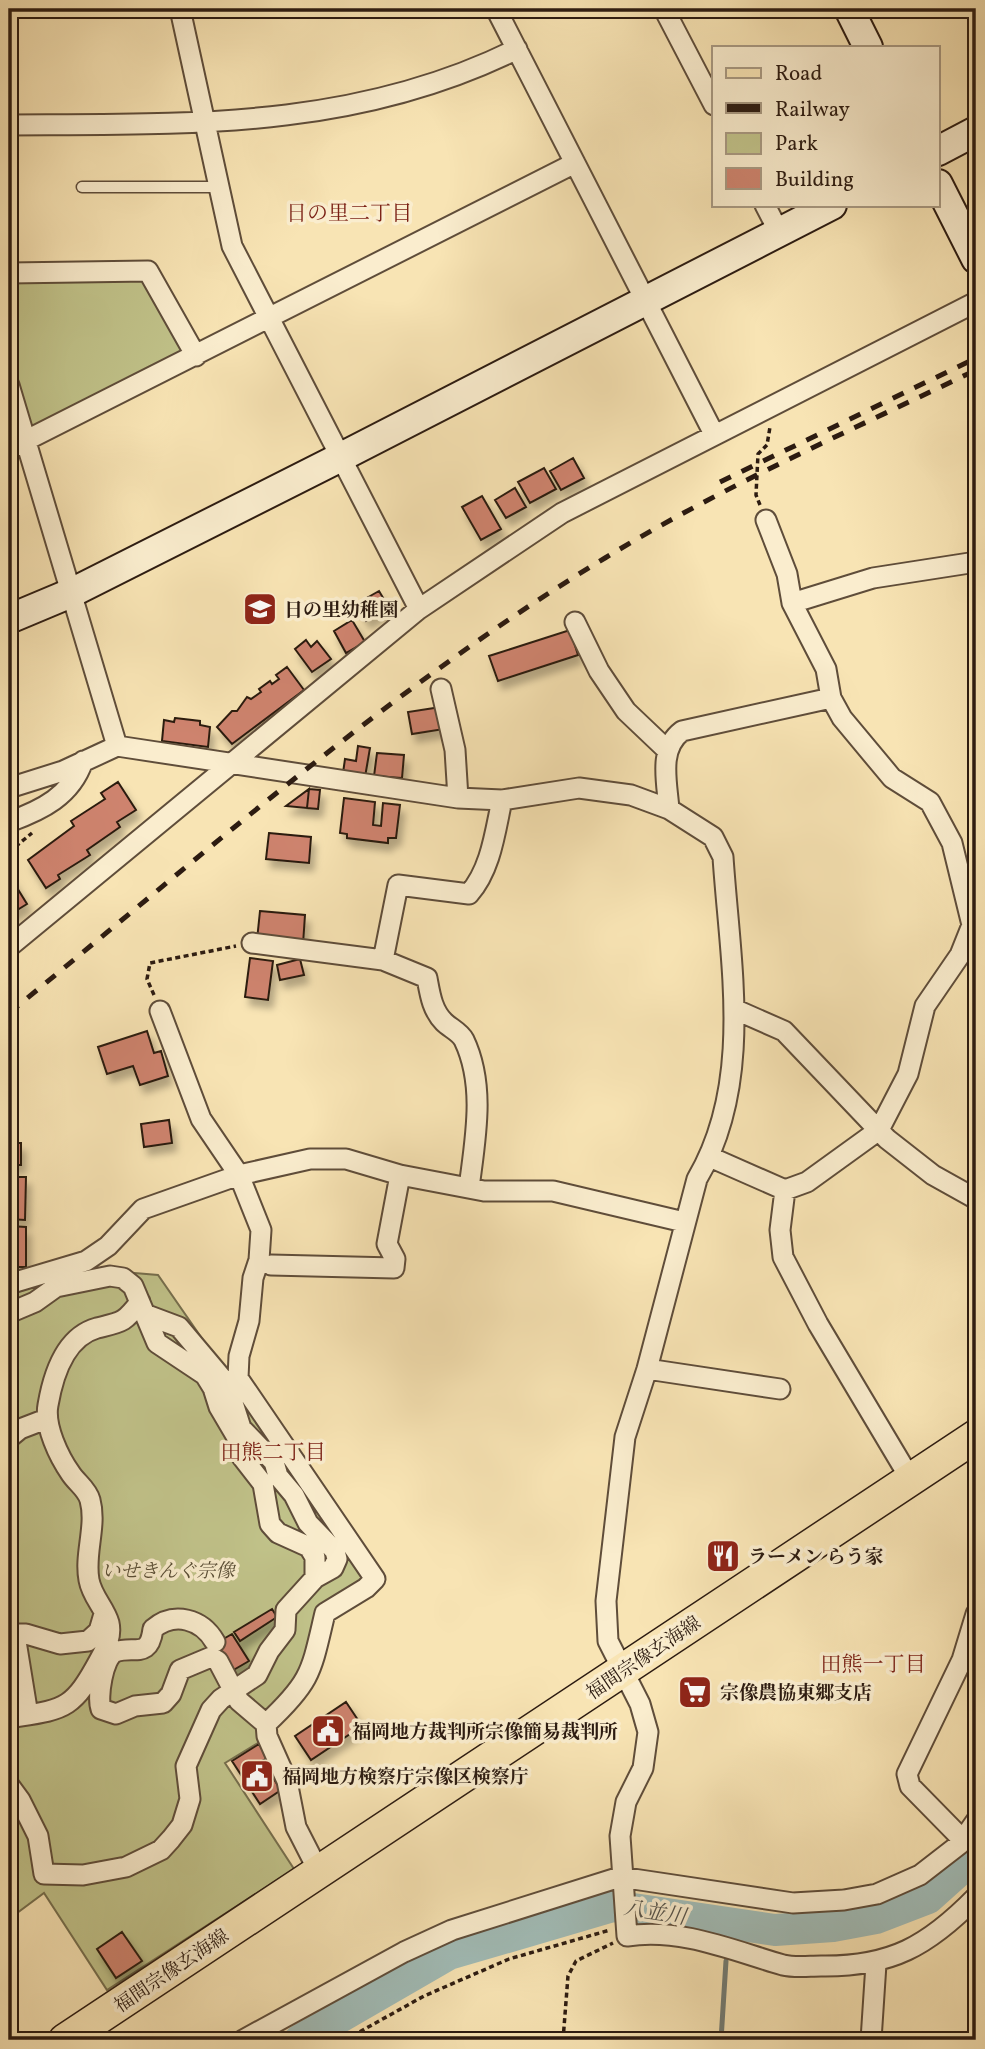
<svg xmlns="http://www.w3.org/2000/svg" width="985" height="2049" font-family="Vollkorn,'Noto Serif JP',serif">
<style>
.green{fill:#c1c38a;stroke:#766f4e;stroke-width:2}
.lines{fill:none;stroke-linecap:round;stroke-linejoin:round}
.stream{stroke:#727c75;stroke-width:5}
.river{stroke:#a1bcb7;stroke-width:32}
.building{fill:#ce836e;stroke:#2c1b11;stroke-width:2;filter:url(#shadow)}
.lane-casing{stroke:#5f4d3a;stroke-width:13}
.street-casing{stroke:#5f4d3a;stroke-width:23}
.secondary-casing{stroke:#2c1b11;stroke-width:32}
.primary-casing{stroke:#2c1b11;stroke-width:35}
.path{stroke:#2c1b11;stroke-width:3.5;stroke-dasharray:5 3.5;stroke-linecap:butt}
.lane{stroke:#faedce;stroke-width:10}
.street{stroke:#faedce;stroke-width:19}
.secondary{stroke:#faedce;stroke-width:28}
.primary{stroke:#f8e4b4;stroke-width:32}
.rail{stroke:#2c1b11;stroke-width:5;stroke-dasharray:12 12;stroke-linecap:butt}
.labels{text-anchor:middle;stroke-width:7;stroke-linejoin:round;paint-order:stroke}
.poi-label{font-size:19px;font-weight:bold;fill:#2c1b11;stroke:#faedce;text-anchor:start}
.park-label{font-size:19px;font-style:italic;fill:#594d35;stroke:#faedce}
.street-label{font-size:19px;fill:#2c1b11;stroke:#faedce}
.neighbourhood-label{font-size:21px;fill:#7a1f14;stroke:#faedce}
.water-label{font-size:21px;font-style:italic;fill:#55534b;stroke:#faedce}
</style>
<defs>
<filter id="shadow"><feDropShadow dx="4.5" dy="8" stdDeviation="3.5" flood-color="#0004"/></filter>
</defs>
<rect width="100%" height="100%" fill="#f8e4b4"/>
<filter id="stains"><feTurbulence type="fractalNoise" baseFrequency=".00286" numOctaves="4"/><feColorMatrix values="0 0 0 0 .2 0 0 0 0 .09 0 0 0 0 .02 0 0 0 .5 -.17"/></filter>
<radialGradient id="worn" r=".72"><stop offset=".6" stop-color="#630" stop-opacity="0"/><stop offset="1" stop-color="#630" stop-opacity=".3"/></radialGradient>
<!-- green -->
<path class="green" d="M140 279 148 285 184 347 179 357 38 428 29 426 9 360V280Z
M87 1269 158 1275 367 1577 323 1607 306 1669 257 1730 263 1740 225 1763 294 1869 107 1990 44 1893 9 1919V1292Z"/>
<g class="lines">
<!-- stream -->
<path class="stream" d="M721 2040 726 1961"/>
<!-- river -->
<path class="river" d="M300 2040 449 1954 613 1906 775 1930 833 1926 876 1918 928 1898 976 1855"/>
</g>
<!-- building -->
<path class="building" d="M573 458 584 478 561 490 550 471Z
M544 468 556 489 530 503 518 482Z
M515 488 526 507 506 518 495 500Z
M482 496 501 529 481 540 462 507Z
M379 591 389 608 366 621 356 604Z
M352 620 365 642 346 653 334 631Z
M570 630 578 655 498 681 489 656Z
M306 640 311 647 317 641 331 659 312 672 295 649Z
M287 667 304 690 232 744 217 727 232 711H237L247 697 251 699 261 692 259 689 270 681 272 684 279 679 276 675Z
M441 707 444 729 412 734 408 712Z
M175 718 200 721V725L210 727 208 747 162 741 164 720 174 722Z
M358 746 370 748 365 777 343 773 345 759 356 761Z
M377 753 404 755 402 778 374 776Z
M118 782 136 810 117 822 120 827 87 850 90 855 58 875 60 879 46 888 28 860 74 826 71 821 105 799 101 793Z
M309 789 307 808 286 806Z
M309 789 320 790 318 809 307 808Z
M344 798 375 802 373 825 381 826 383 803 400 805 396 838H388V843L347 838V834L340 833Z
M269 833 311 837 309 863 266 859Z
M11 878 27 904 9 915V880Z
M260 911 305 915 303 944 257 940Z
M250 958 273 961 268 1000 245 997Z
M300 959 304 975 280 980 277 965Z
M147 1031 154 1053 161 1051 168 1076 140 1085 133 1066 107 1074 98 1047Z
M169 1120 172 1143 144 1147 141 1124Z
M9 1143H21V1165H9Z
M9 1177H26L25 1220 9 1219Z
M9 1226 26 1227V1267H9Z
M272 1609 277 1617 240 1641 234 1632Z
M232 1634 249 1661 230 1672 213 1645Z
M346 1702 362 1726 311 1760 295 1736Z
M259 1744 268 1758 262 1761 281 1790 260 1804 232 1761Z
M122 1932 142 1961 116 1978 97 1949Z"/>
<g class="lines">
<!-- lane casing -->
<g class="lane-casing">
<path id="lane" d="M82 187H218"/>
</g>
<!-- street casing -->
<g class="street-casing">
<path id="street" d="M180 9 232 246 419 609
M496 9 714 434
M664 9 714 105
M9 125C186 124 354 130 517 49
M765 205 779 232
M9 273 148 271 196 356
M9 385 117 746
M9 449 575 163
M792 603 873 578 976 562
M575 622 599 671 626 711 666 749
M441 689 455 750 458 798
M9 788 63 771 117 746 458 798 502 800 579 788 631 795 669 809 713 837 723 857C730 963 754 1082 697 1179L647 1369 625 1437 606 1601 608 1641 640 1704 648 1732 643 1768 626 1802 620 1836 627 1936C682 1928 731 1950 783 1965 795 1968 809 1966 821 1966 891 1967 928 1946 976 1897
M669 809C667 782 658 749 682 731L831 698
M9 822C42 810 71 796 83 761
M252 943 383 960 427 978C430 994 432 1010 444 1022 450 1028 460 1032 464 1040 486 1086 475 1140 469 1188
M9 947 419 609 562 513 976 302
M383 960 398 885 469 894C491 869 495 832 502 800
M734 1009 784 1031 887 1139 933 1175 976 1199
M160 1011 201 1119 239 1175 261 1230 259 1260 253 1278 249 1321 239 1356 238 1378 375 1579 366 1588 325 1613C311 1672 312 1681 266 1724L267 1736 287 1781 296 1827 319 1872
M710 1157 785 1190 807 1182 879 1130 908 1074 925 1006 960 955 972 925 952 843 930 802 892 778 842 718 831 698 826 669 792 603 787 574 766 520
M785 1190 780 1230 783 1257 818 1324 911 1480
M271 1265 394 1268 395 1259 387 1244 400 1175
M9 1284 86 1261 108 1246 143 1209 239 1175 310 1159H346L400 1175 484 1191H553L684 1222
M9 1313 35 1302 56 1287
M147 1315 179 1327 227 1384 241 1428 274 1462 278 1476 294 1495 308 1523 335 1551 337 1559 333 1568 315 1578
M647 1369 780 1389
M9 1438 20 1429 46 1419
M9 1634H26L60 1644 88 1641 99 1631 104 1614
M15 1635 28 1715
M215 1642C202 1619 174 1611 153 1629 149 1660 134 1645 115 1652 103 1657 97 1698 101 1709L116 1714 135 1706 163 1703 171 1694 180 1670 211 1657 218 1661 239 1701 266 1724
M9 1718C65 1709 72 1711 100 1659 106 1648 112 1636 109 1623 105 1608 92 1597 89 1580 84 1554 97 1526 90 1500 87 1489 77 1483 71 1474 59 1457 44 1426 48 1405 53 1376 65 1337 97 1328 122 1322 124 1323 140 1302
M9 1785 20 1800 38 1836 44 1874 83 1875 126 1867 161 1850 171 1839 182 1825 190 1799 186 1766 211 1710 221 1699 257 1675 269 1651 285 1630 286 1610 315 1578V1557L309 1547 278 1533 270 1524 263 1484 242 1457 239 1441 219 1407 213 1388 205 1375 157 1343 133 1286 123 1278 110 1276 56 1287 53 1273
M963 1840 910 1786 907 1774 962 1660 976 1614
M243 2040 404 1952 452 1930 620 1877 793 1903 844 1900 877 1894 920 1875 960 1844 976 1821
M871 2040 876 1964"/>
</g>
<!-- secondary casing -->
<g class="secondary-casing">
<path id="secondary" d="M849 9 868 47
M938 151 976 131
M938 184 976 259
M9 619 71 593 343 456 832 205"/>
</g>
<!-- primary casing -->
<g class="primary-casing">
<path id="primary" d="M65 2040 976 1436"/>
</g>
<!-- path -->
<path class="path" d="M760 505 756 495 758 454 767 445 770 427
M9 852 32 833
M154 995 147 979 150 963 236 946
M345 2040 424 1996 509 1959 610 1930
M563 2040 568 1976 576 1961 613 1943"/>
<!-- lane -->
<use href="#lane" class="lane"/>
<!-- street -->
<use href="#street" class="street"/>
<!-- secondary -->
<use href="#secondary" class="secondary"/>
<!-- primary -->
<use href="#primary" class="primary"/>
<!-- rail -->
<path class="rail" d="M720 482 976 358
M9 1013C202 856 391 687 605 558 723 486 852 430 976 370"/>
</g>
<!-- icons -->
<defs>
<g id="school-square" transform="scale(1.75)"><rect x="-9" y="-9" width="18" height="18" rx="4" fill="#8f2418" stroke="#faedce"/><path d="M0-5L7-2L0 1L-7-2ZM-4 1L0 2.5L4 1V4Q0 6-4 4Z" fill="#fff"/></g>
<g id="restaurant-square" transform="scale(1.75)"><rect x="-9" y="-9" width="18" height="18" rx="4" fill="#8f2418" stroke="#faedce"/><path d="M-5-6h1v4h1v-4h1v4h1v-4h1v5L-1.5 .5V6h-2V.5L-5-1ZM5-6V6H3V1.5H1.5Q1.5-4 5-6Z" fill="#fff"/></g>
<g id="supermarket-square" transform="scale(1.75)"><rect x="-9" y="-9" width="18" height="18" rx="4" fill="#8f2418" stroke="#faedce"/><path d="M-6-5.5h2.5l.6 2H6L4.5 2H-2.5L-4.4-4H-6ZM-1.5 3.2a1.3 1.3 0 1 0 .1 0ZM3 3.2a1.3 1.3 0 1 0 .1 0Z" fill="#fff"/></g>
<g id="civic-square" transform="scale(1.75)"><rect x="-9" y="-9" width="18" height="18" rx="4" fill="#8f2418" stroke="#faedce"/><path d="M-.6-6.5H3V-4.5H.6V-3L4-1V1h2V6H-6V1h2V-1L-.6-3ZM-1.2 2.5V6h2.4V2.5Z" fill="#fff"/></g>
</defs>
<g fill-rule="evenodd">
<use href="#school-square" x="260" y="609"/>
<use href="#restaurant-square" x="723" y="1556"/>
<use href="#supermarket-square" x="695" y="1692"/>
<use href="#civic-square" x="328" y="1731"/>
<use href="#civic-square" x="257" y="1776"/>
</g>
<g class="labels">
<!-- poi labels -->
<g class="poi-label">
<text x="284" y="616">日の里幼稚園</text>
<text x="748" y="1563">ラーメン らう家</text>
<text x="720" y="1699">宗像農協東郷支店</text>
<text x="352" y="1738">福岡地方裁判所宗像簡易裁判所</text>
<text x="282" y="1783">福岡地方検察庁宗像区検察庁</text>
</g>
<!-- park labels -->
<g class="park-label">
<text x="168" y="1577">いせきんぐ宗像</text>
</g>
<!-- street labels -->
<g class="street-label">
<text transform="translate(643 1657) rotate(-34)" y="7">福間宗像玄海線</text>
<text transform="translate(171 1970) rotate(-34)" y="7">福間宗像玄海線</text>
</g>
<!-- neighbourhood labels -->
<g class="neighbourhood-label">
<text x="349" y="220">日の里二丁目</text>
<text x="273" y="1459">田熊二丁目</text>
<text x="873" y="1671">田熊一丁目</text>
</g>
<!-- water labels -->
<g class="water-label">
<text transform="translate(655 1912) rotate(9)" y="7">八並川</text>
</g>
</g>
<!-- margin -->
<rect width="985" height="2049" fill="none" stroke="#f8e4b4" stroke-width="35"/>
<rect x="10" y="10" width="964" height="2028" fill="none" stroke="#2c1b11" stroke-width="3.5"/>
<rect x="18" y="18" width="950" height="2014" fill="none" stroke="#2c1b11" stroke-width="2"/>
<!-- legend -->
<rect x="712" y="46" width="228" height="161" fill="#faedce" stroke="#a89982" stroke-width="2"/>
<rect x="726" y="68" width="35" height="10" fill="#f8e4b4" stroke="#a89982" stroke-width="2"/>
<text x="775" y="80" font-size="21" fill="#2c1b11">Road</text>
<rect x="726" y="103" width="35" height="10" fill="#2c1b11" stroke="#a89982" stroke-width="2"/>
<text x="775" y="116" font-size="21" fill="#2c1b11">Railway</text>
<rect x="726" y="133" width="35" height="21" fill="#c1c38a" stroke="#a89982" stroke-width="2"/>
<text x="775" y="150" font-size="21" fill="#2c1b11">Park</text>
<rect x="726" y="168" width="35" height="21" fill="#ce836e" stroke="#a89982" stroke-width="2"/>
<text x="775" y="186" font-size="21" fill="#2c1b11">Building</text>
<rect width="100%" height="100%" filter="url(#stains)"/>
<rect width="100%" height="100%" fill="url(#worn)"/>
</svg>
